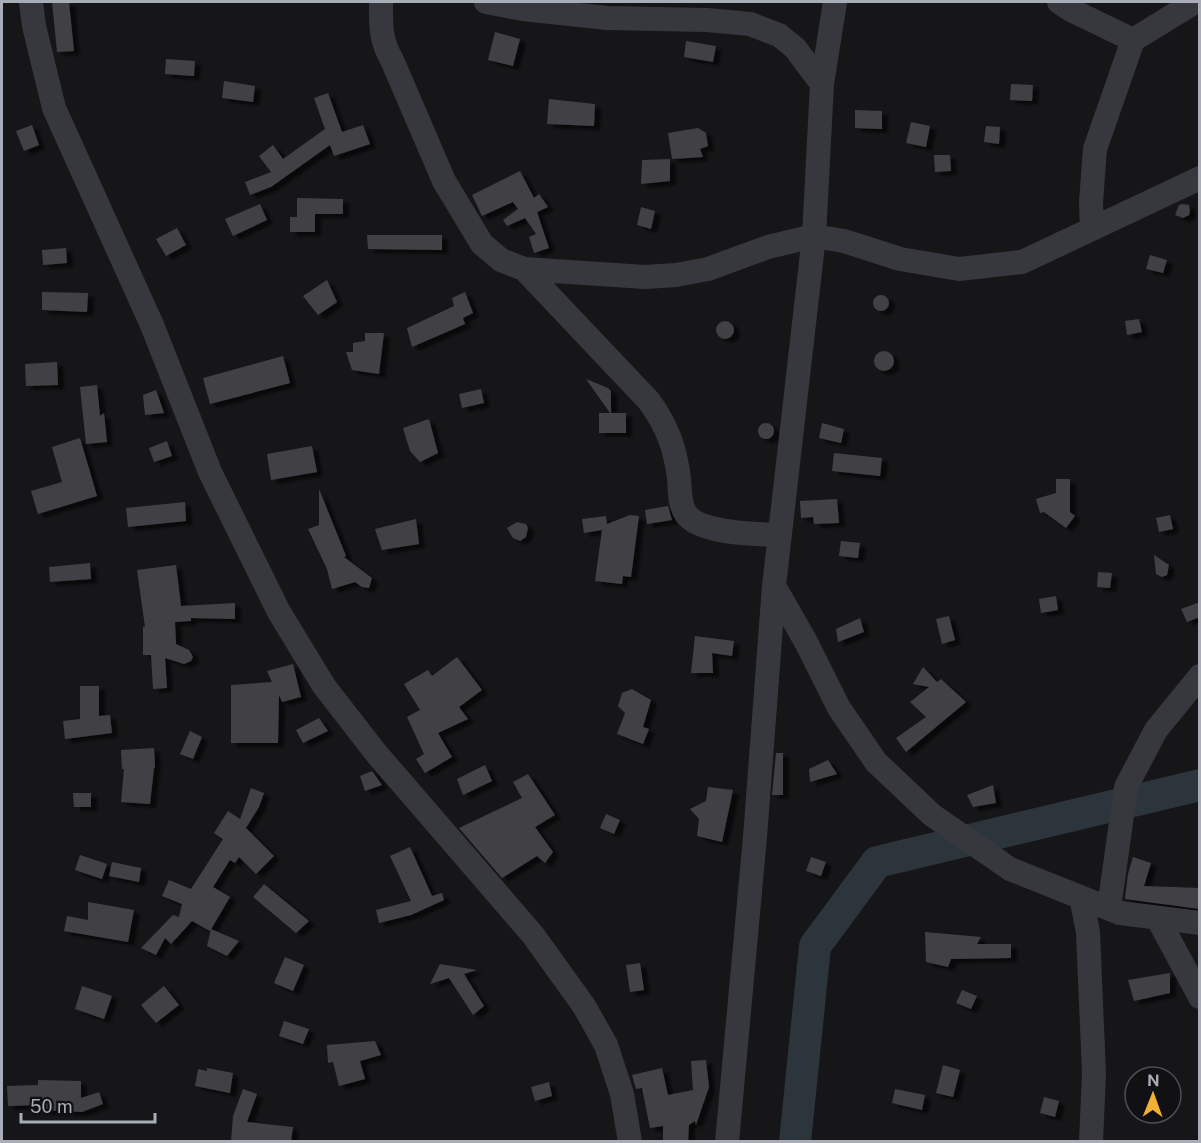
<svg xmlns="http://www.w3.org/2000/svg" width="1201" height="1143" font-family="'Public Sans',sans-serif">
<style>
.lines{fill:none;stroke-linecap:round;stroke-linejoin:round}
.river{stroke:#2c353c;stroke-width:32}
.building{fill:#404145;filter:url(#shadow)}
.minor{stroke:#37383d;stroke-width:24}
</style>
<defs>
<filter id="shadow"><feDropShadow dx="6" dy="4" stdDeviation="1.5" flood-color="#0009"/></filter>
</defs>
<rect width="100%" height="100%" fill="#161618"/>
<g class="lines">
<!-- river -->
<path class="river" d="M795 1142 815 946 877 862 1200 785"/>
</g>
<!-- building -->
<path class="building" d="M52 2H69L74 51 57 52Z
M495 32 520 39 513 66 488 60Z
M686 41 716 46 713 62 684 57Z
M166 59 195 61 194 76 165 74Z
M224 81 255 86 253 102 222 98Z
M1011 84 1033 85 1032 101 1010 100Z
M328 93 342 132 363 125 370 144 334 156 330 145 271 187 250 195 245 182 271 172 259 156 273 145 283 159 325 129 314 98Z
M549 99 595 104 594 126 547 124Z
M855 110 882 111V129L855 128Z
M911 122 930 126 926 147 906 143Z
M32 125 39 145 24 151 16 131Z
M986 126 1000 127 999 144 984 142Z
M698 128 706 133 708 146 700 149 703 157 672 159 668 133Z
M934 155H950L951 171 935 172Z
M670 159V181L641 184 642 160Z
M520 171 534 198 539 194 548 207 537 212 549 248 534 253 529 237 536 234 525 218 507 226 503 220 518 209 513 202 482 216 472 195Z
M297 198 343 199V214H315V232H290V217H297Z
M260 204 267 220 233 236 225 219Z
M1183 204 1189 205 1190 211 1189 215 1183 218 1175 215 1179 205Z
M641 207 655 211 651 229 637 225Z
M177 228 186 245 166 256 156 239Z
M367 235H442V250L368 249Z
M66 248 67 263 43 265 42 250Z
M1150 255 1167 260 1163 273 1146 269Z
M327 280 337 302 318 315 303 296Z
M42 292 88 293 87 312 42 310Z
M465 292 473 313 463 318 465 324 412 347 407 328 454 306 452 298Z
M873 303a8 8 0 1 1 16 0a8 8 0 1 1-16 0Z
M1139 319 1142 332 1127 335 1125 321Z
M716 330a9 9 0 1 1 18 0a9 9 0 1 1-18 0Z
M365 333H384L379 374 352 370 346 352H353V343L365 341Z
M874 361a10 10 0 1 1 20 0a10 10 0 1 1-20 0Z
M283 356 290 383 210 404 203 378Z
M57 362 58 385 26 386 25 364Z
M586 379 608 388 611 391V413H626V433H599V413H610Z
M97 385 100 416 104 413 107 442 86 444 80 387Z
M481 389 484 403 462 408 459 394Z
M156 390 164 413 145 415 143 395Z
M429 419 438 453 420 462 410 451 403 428Z
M758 431a8 8 0 1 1 16 0a8 8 0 1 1-16 0Z
M822 423 844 429 841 443 819 438Z
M80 438 97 496 38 514 31 491 62 482 52 447Z
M167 441 172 456 154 462 149 448Z
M312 446 317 472 271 480 267 454Z
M834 453 882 458 880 476 832 471Z
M1056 479H1070V512L1075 516 1066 528 1044 512 1040 513 1036 499 1056 493Z
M319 489 346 556 344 557 372 578 369 588 362 587 355 582 332 589 327 569 308 529 319 525Z
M837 499 839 523 814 524 813 517 801 518 800 501Z
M185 502 186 521 128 527 126 508Z
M668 506 672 520 647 524 645 510Z
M630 515 639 516 631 577 623 576 622 584 595 581 602 530 584 533 582 519 606 516 607 524Z
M1170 515 1173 529 1159 532 1156 518Z
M416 519 419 544 382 550 375 529Z
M517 522 526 524 528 528 526 537 520 541 513 538 507 528Z
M841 541 860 543 858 558 839 556Z
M1154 555 1169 565 1167 575 1162 577 1156 574Z
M90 563 91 579 50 582 49 567Z
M176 565 181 606 235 603V619L191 618V621L175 622 176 644 189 650 193 657 191 661 184 664 165 658 167 688 153 689 151 655H143V627H145L137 570Z
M1098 572 1112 573 1110 588 1097 587Z
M1056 596 1058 610 1041 613 1039 599Z
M1200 602V617L1187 622 1181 609Z
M949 616 955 640 942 644 936 619Z
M860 618 864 632 838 642 836 629Z
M695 636 734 641 732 656 712 653 713 673H691Z
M457 657 482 690 459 707 468 719 438 733 452 757 425 773 416 759 424 754 407 717 420 710 404 684 428 670 432 676Z
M293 664 301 697 282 702 279 695 278 743H231V685L272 682 267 671Z
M923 667 937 682 941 679 966 702 906 752 896 738 926 717 910 702 929 687 913 684Z
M80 686H99V716L110 715 112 733 65 739 63 721 80 719Z
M632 689 651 700 643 727 649 729 643 744 617 734 625 713 618 706 622 693Z
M319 718 328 731 303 743 296 730Z
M190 731 202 737 193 759 180 754Z
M154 748 155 768H154L150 804 121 802 124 769H122L121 750Z
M776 753H783V795H772Z
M828 760 837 774 810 782 809 769Z
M485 765 492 781 463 795 457 779Z
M372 771 382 785 365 791 360 776Z
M528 774 555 815 535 827 553 852 545 863 537 856 502 878 459 828 522 798 513 782Z
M993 785 996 803 973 807 967 795Z
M708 787 733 790 722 842 697 836 699 819 690 809 706 801Z
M251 788 264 793 259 807 246 828 274 856 256 874 239 857 235 863 230 860 213 887 230 897 210 931 192 921 171 944 165 938 156 955 141 948 173 915 179 917 182 904 162 896 169 880 191 889 223 839 214 833 228 811 240 819Z
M73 793H91V807H74Z
M606 814 620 820 614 834 600 828Z
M410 847 432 896 442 893 444 900 411 915 379 923 376 910 411 901 390 856Z
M80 855 107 864 102 879 75 870Z
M811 857 826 862 821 876 806 871Z
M1133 857 1151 863 1144 886 1200 888V909L1125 899 1128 874Z
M112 862 141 868 139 882 109 876Z
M264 884 309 921 296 933 253 897Z
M88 902 134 910 128 942 64 931 67 916 88 920Z
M211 929 239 941 227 956 207 946Z
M925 932 981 937 977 944H1011V958L951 959 948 967 926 962Z
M285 957 304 965 293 991 274 983Z
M640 963 644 990 630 992 626 965Z
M440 964 477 970 464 974 484 1006 473 1015 449 978 430 984Z
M1170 973V993L1134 1001 1128 980Z
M82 986 112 996 104 1019 75 1009Z
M164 986 179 1005 156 1023 141 1005Z
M962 990 977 996 971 1009 956 1003Z
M284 1021 309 1029 303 1044 279 1036Z
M375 1041 381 1055 360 1061 365 1079 339 1086 333 1062 328 1063 327 1045Z
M706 1060 709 1087 696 1125 695 1121 689 1125 688 1142H663V1126L650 1128 642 1088 636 1089 632 1075 662 1068 668 1095 693 1090 691 1061Z
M943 1065 960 1070 953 1097 936 1093Z
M207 1068 233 1073 230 1093 195 1086 198 1069 207 1071Z
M38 1080 81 1081V1098L99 1092 103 1104 82 1112 37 1110 38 1105 8 1106 7 1086 38 1085Z
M549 1082 552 1096 535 1101 531 1087Z
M243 1089 257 1094 247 1122 293 1127 291 1142H231L233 1116Z
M895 1089 925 1095 922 1110 892 1103Z
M1044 1097 1059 1101 1055 1117 1040 1113Z"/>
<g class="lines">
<!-- minor -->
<path class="minor" d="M31 2 34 26 54 108 152 325 210 472 279 612 324 686 376 753 533 935 584 1006 606 1045 622 1094 630 1142
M381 2C381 25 380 40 392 60L444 181 482 244 501 260 524 269 645 277 676 275 708 269 768 247 814 236 844 241 900 259 959 269 1022 262 1200 178
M486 2 523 9 607 18 707 20 750 24 779 35 795 48 822 84
M1059 2 1071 10 1133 40 1095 149 1091 202 1092 229
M1133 40 1195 2
M524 269 649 401C667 426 675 447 679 478 680 489 679 504 686 514 700 534 758 534 780 535
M774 586 806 642 839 708 876 762 932 815 1010 869 1120 913 1200 923
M1081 897 1088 932 1094 1073 1091 1142
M1109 908 1126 787 1156 730 1200 676
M1158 919 1200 997
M727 1142 755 837 774 586 814 236 822 84 835 2"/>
</g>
<!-- border -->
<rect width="1201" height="1143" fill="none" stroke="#a8adb8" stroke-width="6"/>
<!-- north arrow -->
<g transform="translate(1153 1095) rotate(1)"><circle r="28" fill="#111113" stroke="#4d4f55" stroke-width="1.5"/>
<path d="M0-4.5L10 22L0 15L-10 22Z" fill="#f2b134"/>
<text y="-9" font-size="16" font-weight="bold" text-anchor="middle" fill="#a8adb8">N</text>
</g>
<!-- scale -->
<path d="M21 1113v9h134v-9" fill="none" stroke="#a8adb8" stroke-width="3"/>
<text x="30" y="1113" font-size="18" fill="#a8adb8" stroke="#111113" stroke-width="4.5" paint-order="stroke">50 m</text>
</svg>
